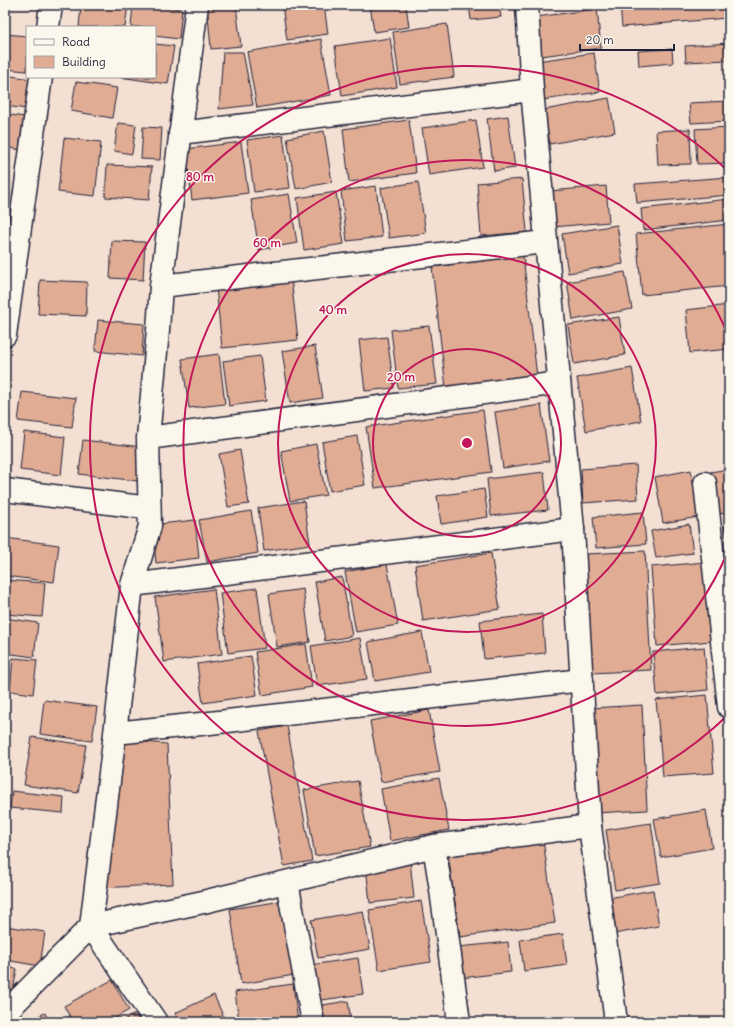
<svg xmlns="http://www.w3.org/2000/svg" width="734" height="1027" font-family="Delius,sans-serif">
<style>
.building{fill:#e0ac94;stroke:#22223b}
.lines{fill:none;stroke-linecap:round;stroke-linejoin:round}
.minor-casing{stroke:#22223b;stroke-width:25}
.tertiary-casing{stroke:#22223b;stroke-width:25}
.minor{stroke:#fbf7ec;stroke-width:22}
.tertiary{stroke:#fbf7ec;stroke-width:22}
.ring{fill:none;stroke:#c2185b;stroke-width:2}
.centre{fill:#c2185b;stroke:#fbf7ec;stroke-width:2}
.ring-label{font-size:12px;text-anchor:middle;font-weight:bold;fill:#c2185b;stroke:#fbf7ec;stroke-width:3;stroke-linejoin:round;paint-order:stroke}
</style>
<rect width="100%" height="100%" fill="#f3e0d2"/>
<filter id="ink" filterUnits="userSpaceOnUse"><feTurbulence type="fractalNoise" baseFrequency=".025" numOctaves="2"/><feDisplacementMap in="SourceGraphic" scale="8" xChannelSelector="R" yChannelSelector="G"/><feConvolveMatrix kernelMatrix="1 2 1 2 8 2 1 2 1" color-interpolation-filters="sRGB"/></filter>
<g filter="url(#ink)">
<!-- building -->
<path class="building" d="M81 5H128L125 27H79Z
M133 5 182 9 179 39 155 36V27H131Z
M207 5H236L241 46 211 49Z
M282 5H324L328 34 287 40Z
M370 5H406L409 27 374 32Z
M469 5H499L501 17 471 20Z
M620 5H726L727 18 622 27Z
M597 9 601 48 541 56 536 17Z
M447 24 454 77 400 84 393 32Z
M5 34 27 36V71L5 69Z
M390 38 397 87 342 96 335 46Z
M321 39 331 95 257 108 247 52Z
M729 43V60L686 62 685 46Z
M155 44 174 46 168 84 119 77H155Z
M672 49 673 63 639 66 638 51Z
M223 52H243L253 105 219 109Z
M594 53 600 92 542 100 537 61Z
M5 75 31 79 27 109 5 106Z
M76 82 117 88 112 118 71 111Z
M609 98 615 132 550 144 544 110Z
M729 101V121L691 123 689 103Z
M5 114 31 118 26 151 5 147Z
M508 116 515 168 494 171 487 119Z
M409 120 416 173 349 182 343 129Z
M476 120 483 167 429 175 422 128Z
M118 123 136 125 132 154 114 151Z
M143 127 162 128 160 160 141 159Z
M729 127V163L697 164 695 129Z
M690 129 691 164 658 165 656 131Z
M324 131 332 182 296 189 287 138Z
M283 135 290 188 254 192 247 140Z
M64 138 101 142 95 196 58 192Z
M241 142 248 193 192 200 186 149Z
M107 165 152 167 149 200 105 197Z
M729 177V195L637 203 635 184Z
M522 179 527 232 481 236 477 183Z
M418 182 426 233 389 238 381 188Z
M376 186 382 237 347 241 341 191Z
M606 186 609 222 553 227 550 191Z
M5 188H9L5 225Z
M336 192 344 244 304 250 297 198Z
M289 194 297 243 259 250 251 200Z
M729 199V220L643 230 641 209Z
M729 224V286L642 295 636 234Z
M617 225 623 264 568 273 562 234Z
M5 232 12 233 5 265Z
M112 241 145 242 143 280 110 278Z
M523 256 537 377 446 388 432 267Z
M625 272 632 309 573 320 567 282Z
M291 278 298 340 222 348 216 287Z
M40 280 87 282 86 316 38 314Z
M729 305V349L690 353 686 310Z
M619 317 625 355 574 364 568 325Z
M98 320 144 324 142 356 95 351Z
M429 326 437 384 398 388 391 330Z
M387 337 394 388 365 391 359 340Z
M315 346 323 398 290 403 282 351Z
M219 354 225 404 189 408 182 359Z
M260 356 266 401 229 406 223 361Z
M632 368 641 421 586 431 577 378Z
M22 392 76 398 72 427 18 421Z
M541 405 549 461 503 468 495 412Z
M483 410 491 472 375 488 366 427Z
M24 432 65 437 61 475 20 470Z
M357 436 365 485 330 491 322 442Z
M83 440 142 447 138 481 79 474Z
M316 444 326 495 290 501 281 451Z
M240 450 249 504 228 507 219 454Z
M636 465 638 499 583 503 581 469Z
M729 469V513L717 514 710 472Z
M691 470 699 517 663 523 655 477Z
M544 472 548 510 491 516 487 479Z
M484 489 488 517 441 524 437 496Z
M304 501 310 544 264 551 258 508Z
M251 511 258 553 207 562 199 520Z
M643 512 646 544 596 548 593 517Z
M195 520 199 558 156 563 152 525Z
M689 524 693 553 656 558 651 531Z
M729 525V550L724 526Z
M5 538 59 545 54 582 5 576Z
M645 551 651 670 592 673 586 554Z
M491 553 500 609 423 621 415 565Z
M729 557V593H727L722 558Z
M706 562 712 641 657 646 651 567Z
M387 564 398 625 356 632 345 572Z
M342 577 352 636 325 641 315 582Z
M5 580 45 583 42 617 5 614Z
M257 588 265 648 228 653 220 593Z
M214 589 222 654 164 662 155 597Z
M303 589 310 642 277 647 269 594Z
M542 614 545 653 484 659 480 621Z
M5 618 38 623 34 657 5 653Z
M422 632 429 672 375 681 368 642Z
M360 638 367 679 317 686 311 646Z
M306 644 312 687 262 695 255 652Z
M704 647 708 690 657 695 653 652Z
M251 656 257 695 203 703 197 664Z
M13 658 37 660 33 694 10 691Z
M5 661 8 662 5 687Z
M707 695 714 773 663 777 656 700Z
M44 700 97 707 92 741 40 734Z
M642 705 647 810 596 813 591 708Z
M429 710 440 772 381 782 370 721Z
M287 726 312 861 284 866 259 731Z
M32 737 86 745 78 793 24 785Z
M121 740 167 744 173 884 101 888Z
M439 778 449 830 390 841 381 789Z
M358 781 370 847 315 856 304 790Z
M12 791 64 797 63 813 10 808Z
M706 810 712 848 661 857 654 819Z
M651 823 660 883 615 890 606 830Z
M543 840 555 923 460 937 448 854Z
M410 861 414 898 370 903 366 866Z
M653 890 659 926 614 934 608 898Z
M283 901 294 975 241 984 230 909Z
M421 901 431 962 379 970 369 910Z
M363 911 370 949 318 958 311 920Z
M5 926 45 932 40 966 5 960Z
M563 934 567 965 524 971 520 940Z
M508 942 511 972 461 978 458 947Z
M358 958 363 994 315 1001 310 965Z
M5 967 17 969 12 996 5 994Z
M112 980 129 1010 108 1022H73L64 1006Z
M293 984 298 1022H239L235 992Z
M214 995 224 1018 216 1022H179L175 1013Z
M348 1001 351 1022H318L316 1006Z
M45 1013 49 1022H26Z
M135 1014 140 1022H120Z"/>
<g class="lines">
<!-- minor casing -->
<g class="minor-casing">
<path id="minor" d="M48 27 51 5
M180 133 532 90
M161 286 545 242
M5 335 41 77
M148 438 559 383
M705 483 729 707
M5 490 149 508
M132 585 573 529
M115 733 210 723 582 680
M434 846 441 890 459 1022
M287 882 313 1022
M5 1013 91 926 115 733 132 585 150 526 148 438 158 330 161 286 197 5
M156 1022 91 926 203 902 434 846 590 826"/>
</g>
<!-- tertiary casing -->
<g class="tertiary-casing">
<path id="tertiary" d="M527 5 532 90 573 529 590 826 616 1022"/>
</g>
<!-- minor -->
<use href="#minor" class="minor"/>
<!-- tertiary -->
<use href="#tertiary" class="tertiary"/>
</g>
</g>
<!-- distance rings -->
<g class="ring">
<circle cx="467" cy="443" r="94"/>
<circle cx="467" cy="443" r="189"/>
<path d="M728 551A283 283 0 1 1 728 335"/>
<path d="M729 714A377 377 0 1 1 729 172"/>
</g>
<circle cx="467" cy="443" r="6" class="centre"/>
<g class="ring-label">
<text x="200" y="181">80 m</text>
<text x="267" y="247">60 m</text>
<text x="333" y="314">40 m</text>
<text x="401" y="381">20 m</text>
</g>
<!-- margin -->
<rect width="734" height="1027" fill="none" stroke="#fbf7ec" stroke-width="20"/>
<rect x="10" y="10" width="714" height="1007" fill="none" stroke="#22223b" stroke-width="1.5" filter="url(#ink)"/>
<!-- legend -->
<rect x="26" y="26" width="130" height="52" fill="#fbf7ec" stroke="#a4a2a5"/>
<rect x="34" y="39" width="20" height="6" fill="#fbf7ec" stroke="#a4a2a5"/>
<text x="62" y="46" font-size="12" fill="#22223b">Road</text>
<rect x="34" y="56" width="20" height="12" fill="#e0ac94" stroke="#a4a2a5"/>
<text x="62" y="66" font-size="12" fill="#22223b">Building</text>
<!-- scale -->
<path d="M580 44v6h94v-6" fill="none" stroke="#22223b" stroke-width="2"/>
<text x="586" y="44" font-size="12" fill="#22223b" stroke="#fbf7ec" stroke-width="3" paint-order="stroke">20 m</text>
</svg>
